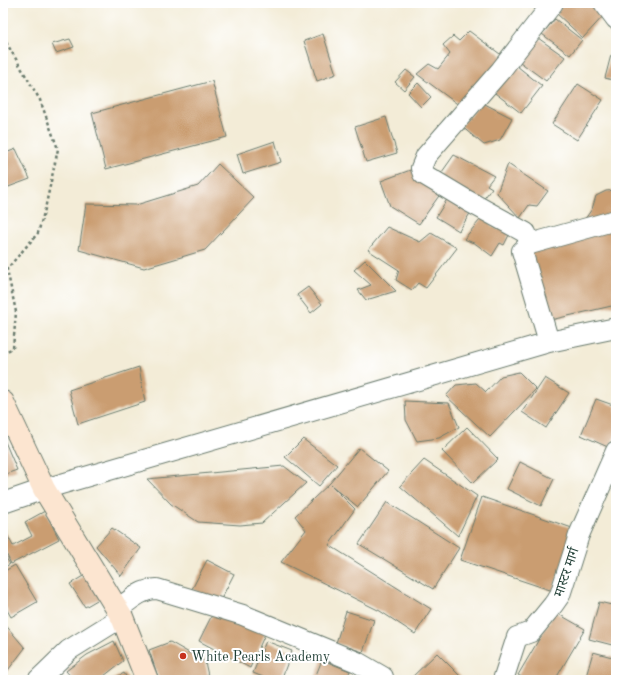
<svg xmlns="http://www.w3.org/2000/svg" width="619" height="683" font-family="'Old Standard TT','Noto Serif Devanagari',serif">
<style>
.building{fill:#ca9d71}
.lines{fill:none;stroke-linecap:round;stroke-linejoin:round}
.street-casing{stroke:#697a6d;stroke-width:22}
.secondary-casing{stroke:#697a6d;stroke-width:24}
.path{stroke:#697a6d;stroke-width:2.5;stroke-dasharray:3 3;stroke-linecap:butt}
.street{stroke:#fff;stroke-width:20}
.secondary{stroke:#fce5d0;stroke-width:22}
.poi-dot{fill:#c8321e;stroke:#fff;stroke-width:1.5}
.labels{text-anchor:middle;stroke-width:4;stroke-linejoin:round;paint-order:stroke}
.street-label{font-size:14px;fill:#1f3d34;stroke:#fff}
.poi-label{font-size:14px;fill:#1f3d34;stroke:#fff;text-anchor:start}
</style>
<rect width="100%" height="100%" fill="#fff"/>
<filter id="ink" filterUnits="userSpaceOnUse"><feTurbulence type="fractalNoise" baseFrequency=".025" numOctaves="2"/><feDisplacementMap in="SourceGraphic" scale="8" xChannelSelector="R" yChannelSelector="G"/><feConvolveMatrix kernelMatrix="1 2 1 2 8 2 1 2 1" color-interpolation-filters="sRGB"/></filter>
<filter id="wash" filterUnits="userSpaceOnUse"><feTurbulence type="fractalNoise" baseFrequency=".012" numOctaves="4" result="noise"/><feDisplacementMap in="SourceGraphic" scale="16" xChannelSelector="R" yChannelSelector="G"/><feGaussianBlur stdDeviation="0.9" result="paint"/><feColorMatrix in="noise" values="0 0 0 0 0 0 0 0 0 0 0 0 0 0 0 0 0 1.4 0 .05"/><feComposite in="paint" operator="in"/></filter>
<g filter="url(#wash)">
<rect width="100%" height="100%" fill="#f3ecd7"/>
<g id="blocks">
<!-- building -->
<path class="building" d="M529 3H551L542 14Z
M565 3H594L606 13 583 38 556 13Z
M555 19 582 40 570 55 542 34Z
M469 31 504 57 460 106 417 74 429 64 438 69 450 54 443 45 453 36 459 41Z
M323 34 336 74 317 81 304 41Z
M538 38 565 57 546 81 520 62Z
M70 39 74 47 56 53 52 44Z
M611 55 616 57V81L605 78Z
M512 62 542 86 521 113 491 90Z
M406 70 415 77 404 90 395 82Z
M212 81 227 137 106 169 92 113Z
M418 83 431 97 421 107 408 93Z
M578 84 603 100 577 140 552 124Z
M481 102 512 118 500 140 484 145 461 126Z
M386 117 397 153 366 162 355 127Z
M275 141 281 162 243 174 237 154Z
M16 149 30 179 3 189V154Z
M454 155 494 176 487 185 492 188 479 205 437 179Z
M218 164 254 198 205 250 144 268 79 250 86 204 136 205 198 186Z
M508 164 548 191 537 206 529 205 520 218 497 193Z
M413 169 441 193 419 224 390 206 381 181Z
M616 190V215L580 226 592 209 596 196 606 191Z
M451 193 474 207 459 231 436 217Z
M485 214 492 226 499 230 503 225 512 229 504 245 500 243 492 256 476 244 464 239Z
M387 227 420 242 431 233 457 248 426 288 418 283 412 290 396 280 399 270 368 250Z
M616 228V305L546 321 529 249Z
M365 260 396 291 366 300 358 290 371 285 354 270Z
M308 287 322 304 311 313 297 295Z
M139 367 145 402 78 424 69 390Z
M519 372 536 389 490 437 446 396 456 385 476 383 486 392 501 376Z
M545 378 569 393 546 428 522 412Z
M596 399 616 406V434L610 448 581 435Z
M405 401 449 403 459 427 439 438 417 441 406 420Z
M467 427 498 459 473 483 442 451Z
M3 437 17 470 3 475Z
M303 439 337 465 319 486 285 457Z
M359 448 388 471 358 507 331 485 355 509 329 545 431 609 415 634 380 611 281 562 306 530 295 516 330 483Z
M424 460 477 496 458 536 400 486Z
M520 462 554 479 541 506 507 489Z
M284 466 306 483 262 523 240 525 198 522 171 504 147 479Z
M482 497 575 529 553 591 460 560Z
M387 502 459 548 433 589 359 544Z
M45 511 59 539 11 564 3 547V527L13 546 32 536 25 522Z
M112 528 141 548 121 576 96 546Z
M3 554 10 564 3 568Z
M207 560 234 574 219 603 192 589Z
M15 565 37 602 11 617 3 603V572Z
M88 573 104 596 85 607 70 584Z
M599 602 616 606V646L589 639Z
M215 609 265 634 250 668 199 641Z
M346 611 374 620 363 652 336 643Z
M555 612 585 629 555 680H527L518 675Z
M3 622 25 648 5 674 3 672Z
M114 641 123 661 99 680H74L66 671 87 655Z
M266 641 292 651 281 680H260L261 677 268 679 253 673Z
M170 642 205 662 209 680H159L149 650Z
M593 652 616 658V680H585Z
M437 653 464 680H409Z
M322 660 350 671 346 680H314Z
M124 673 128 680H111Z"/>
</g>
</g>
<g filter="url(#ink)">
<use href="#blocks" fill-opacity="0" stroke="#697a6d" stroke-width="1"/>
<g class="lines">
<!-- street casing -->
<g class="street-casing">
<path id="street" d="M604 3 616 19
M530 244 526 233 468 201 423 174 421 168 426 156 501 70 553 3
M549 342 522 251 530 244 616 220
M3 503 44 489 549 342 616 328
M117 610C129 601 141 589 157 589L243 615 357 662 383 677
M38 680 69 650 122 617
M503 680 517 637 531 632 553 605 560 595 579 535 616 451"/>
</g>
<!-- secondary casing -->
<g class="secondary-casing">
<path id="secondary" d="M3 402 44 489 122 617 147 680"/>
</g>
<!-- path -->
<path class="path" d="M3 37 40 100 58 149 45 209 38 233 7 269 16 312 13 348 3 353"/>
<!-- street -->
<use href="#street" class="street"/>
<!-- secondary -->
<use href="#secondary" class="secondary"/>
</g>
</g>
<!-- markers -->
<circle class="poi-dot" cx="183" cy="656" r="4"/>
<g class="labels">
<!-- street labels -->
<g class="street-label">
<text transform="translate(566 572) rotate(-71)" y="5">मास्टर मार्ग</text>
</g>
<!-- poi labels -->
<g class="poi-label">
<text x="191" y="661">White Pearls Academy</text>
</g>
</g>
<!-- margin -->
<rect width="619" height="683" fill="none" stroke="#fff" stroke-width="16"/>
</svg>
